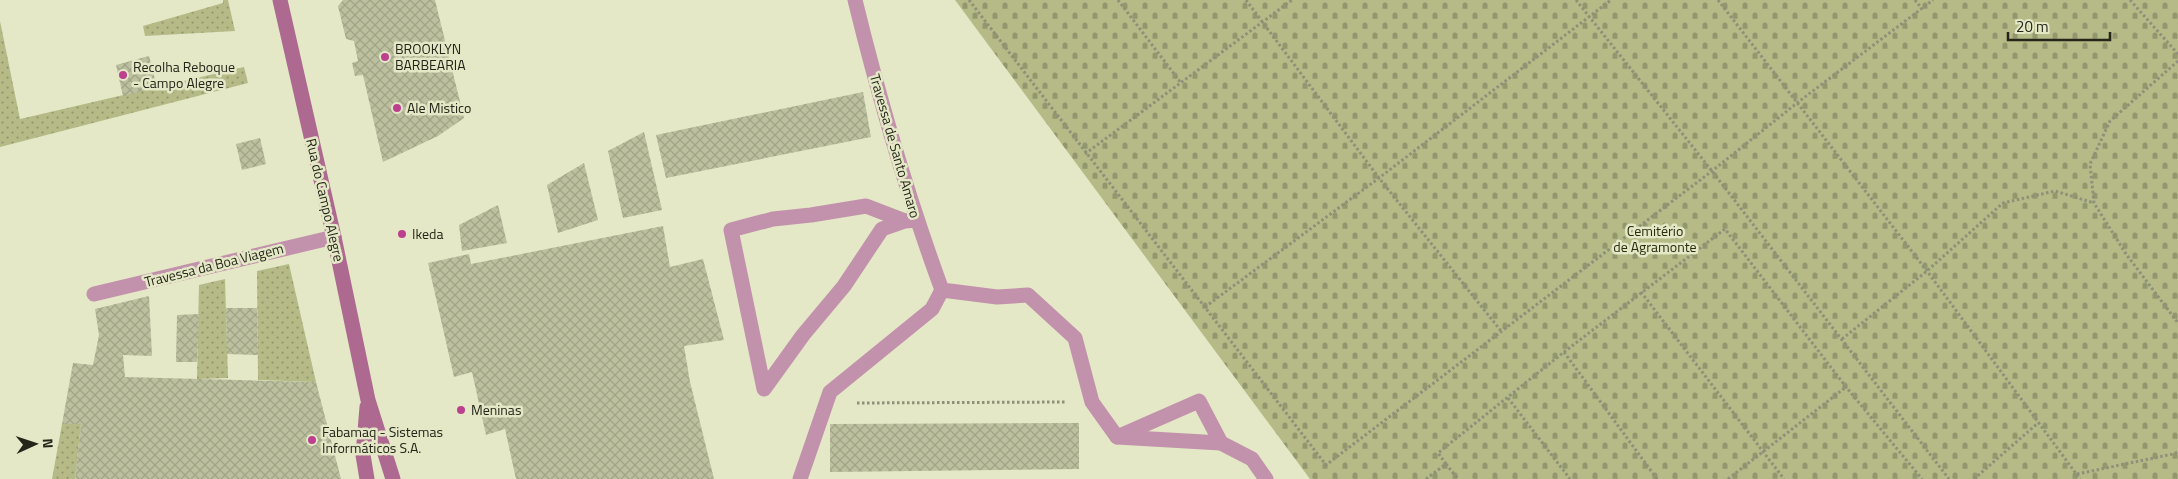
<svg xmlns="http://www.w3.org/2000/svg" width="2178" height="479" font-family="'Titillium Web',sans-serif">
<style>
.green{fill:url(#green-dots)}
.cemetery{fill:url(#cemetery-stones)}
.building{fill:url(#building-cross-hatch)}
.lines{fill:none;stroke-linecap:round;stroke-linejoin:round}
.path{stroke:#8e9078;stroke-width:3;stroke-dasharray:2.5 2.5;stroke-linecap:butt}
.lane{stroke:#c292ac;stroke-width:15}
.street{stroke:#c292ac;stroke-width:15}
.secondary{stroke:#ae6990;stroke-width:15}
.poi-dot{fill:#bd408f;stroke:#e4e8c6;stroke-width:2}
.labels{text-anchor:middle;stroke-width:5;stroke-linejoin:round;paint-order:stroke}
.poi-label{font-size:14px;fill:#252619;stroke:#e4e8c6;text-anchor:start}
.street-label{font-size:14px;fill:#252619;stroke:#e4e8c6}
.park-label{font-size:14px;fill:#2a2c0e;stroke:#e4e8c6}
</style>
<defs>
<pattern id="green-dots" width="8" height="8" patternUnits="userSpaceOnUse" patternTransform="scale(1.25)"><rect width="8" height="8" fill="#b5ba87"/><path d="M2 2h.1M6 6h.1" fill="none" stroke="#93976e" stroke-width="1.8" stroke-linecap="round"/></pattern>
<pattern id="cemetery-stones" width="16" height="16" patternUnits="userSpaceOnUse" patternTransform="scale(1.25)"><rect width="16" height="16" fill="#b5ba87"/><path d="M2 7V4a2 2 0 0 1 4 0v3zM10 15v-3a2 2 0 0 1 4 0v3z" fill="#93976e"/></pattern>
<pattern id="building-cross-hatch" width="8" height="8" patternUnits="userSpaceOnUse" patternTransform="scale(1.25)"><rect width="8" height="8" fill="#bcc09f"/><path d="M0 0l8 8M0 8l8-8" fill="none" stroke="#a1a588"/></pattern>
</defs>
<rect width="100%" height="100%" fill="#e4e8c6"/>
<!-- green -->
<path class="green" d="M223 0H228L235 31 145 36 143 26 223 3Z
M0 21 20 119 244 67 248 83 0 147Z
M289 264 316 382 258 380 257 271Z
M225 279 228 378 197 379 199 285Z
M62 424H81L75 479H52Z"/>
<!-- cemetery -->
<path class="cemetery" d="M955 0H2178V479H1310Z"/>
<!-- building -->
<path class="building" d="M343 0H435L464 118 438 136 383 162 363 75 355 76 352 63 358 61 354 41 346 39 338 6Z
M149 56 157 87 123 96 116 65Z
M863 92 871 137 666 178 656 135Z
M644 132 662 210 623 218 608 151Z
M260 138 266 164 242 170 236 144Z
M584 163 598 220 558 233 547 185Z
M498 205 507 243 462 251 459 225Z
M663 226 670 267 703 259 724 340 684 346 690 382 714 479H516L505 429 486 435 472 372 454 377 428 263 469 254 471 264Z
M149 296 152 356 123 355 125 377 316 382 341 479H75L81 424H62L73 363 93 365 99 335 95 309Z
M226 308H257L258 355 227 354Z
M199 314 197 362H176L177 315Z
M1079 423V469L830 472V424Z"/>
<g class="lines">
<!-- path -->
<path class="path" d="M969 0 1326 465 1712 171 1797 103 1933 0
M1118 0 1181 83
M1246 0 1379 178 1501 331
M1576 0 1712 171 1949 479
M1718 0 1927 271 2080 479
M1915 0 1922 9
M2130 0 2178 54
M2178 61 2110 121 2090 164 2094 203 2126 254 2178 323
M1085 154 1292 0
M1641 292 1784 479
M1205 307 1379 178 1611 0
M1842 339 1927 271 2003 203 2055 191 2094 203
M1564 352 1657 479
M1508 398 1570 479
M857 403 1066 402
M1446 464 1458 479
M2077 474 2173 454 2178 452
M1426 479 1446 464 1438 453 1564 352 1725 229 1846 387 1922 479
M1728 479 1846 387
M1974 479 2038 423"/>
<!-- lane -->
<path class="lane" d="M905 221 866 206 811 215 773 219 731 230 764 389 803 335 844 286 882 229 905 221 917 220
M1117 437 1199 401 1221 443"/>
<!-- street -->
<path class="street" d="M942 290 997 297 1028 295 1075 338 1092 402 1117 437 1221 443 1252 459 1266 479
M94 294 334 237
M800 479 830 392 932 309 942 290C907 195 879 98 855 0"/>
<!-- secondary -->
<path class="secondary" d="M280 0 334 237 368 400 393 479
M367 407 363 455 367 479"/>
</g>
<!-- markers -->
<g class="poi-dot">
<circle cx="385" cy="57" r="5"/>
<circle cx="123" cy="75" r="5"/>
<circle cx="397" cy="108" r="5"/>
<circle cx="402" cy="234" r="5"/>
<circle cx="461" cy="410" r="5"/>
<circle cx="312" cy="440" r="5"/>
</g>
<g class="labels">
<!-- poi labels -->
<g class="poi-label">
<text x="395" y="54">BROOKLYN<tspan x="395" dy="16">BARBEARIA</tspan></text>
<text x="133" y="72">Recolha Reboque<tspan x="133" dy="16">- Campo Alegre</tspan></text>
<text x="407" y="113">Ale Mistico</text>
<text x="412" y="239">Ikeda</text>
<text x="471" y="415">Meninas</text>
<text x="322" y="437">Fabamaq - Sistemas<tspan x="322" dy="16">Informáticos S.A.</tspan></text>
</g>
<!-- street labels -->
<g class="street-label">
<text transform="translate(895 146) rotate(74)" y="5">Travessa de Santo Amaro</text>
<text transform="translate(325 200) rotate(77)" y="5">Rua do Campo Alegre</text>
<text transform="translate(214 265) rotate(-14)" y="5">Travessa da Boa Viagem</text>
</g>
<!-- park labels -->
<g class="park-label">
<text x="1655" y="236">Cemitério<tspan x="1655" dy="16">de Agramonte</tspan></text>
</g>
</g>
<!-- north arrow -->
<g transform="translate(35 444) rotate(87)" stroke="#e4e8c6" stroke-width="4" paint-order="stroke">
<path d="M0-4L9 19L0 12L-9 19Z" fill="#252619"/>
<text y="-8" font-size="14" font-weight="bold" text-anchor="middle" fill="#252619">N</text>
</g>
<!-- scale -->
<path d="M2008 32v8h102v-8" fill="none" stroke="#252619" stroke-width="2.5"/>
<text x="2016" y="32" font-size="15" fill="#252619" stroke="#e4e8c6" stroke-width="4" paint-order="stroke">20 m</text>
</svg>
